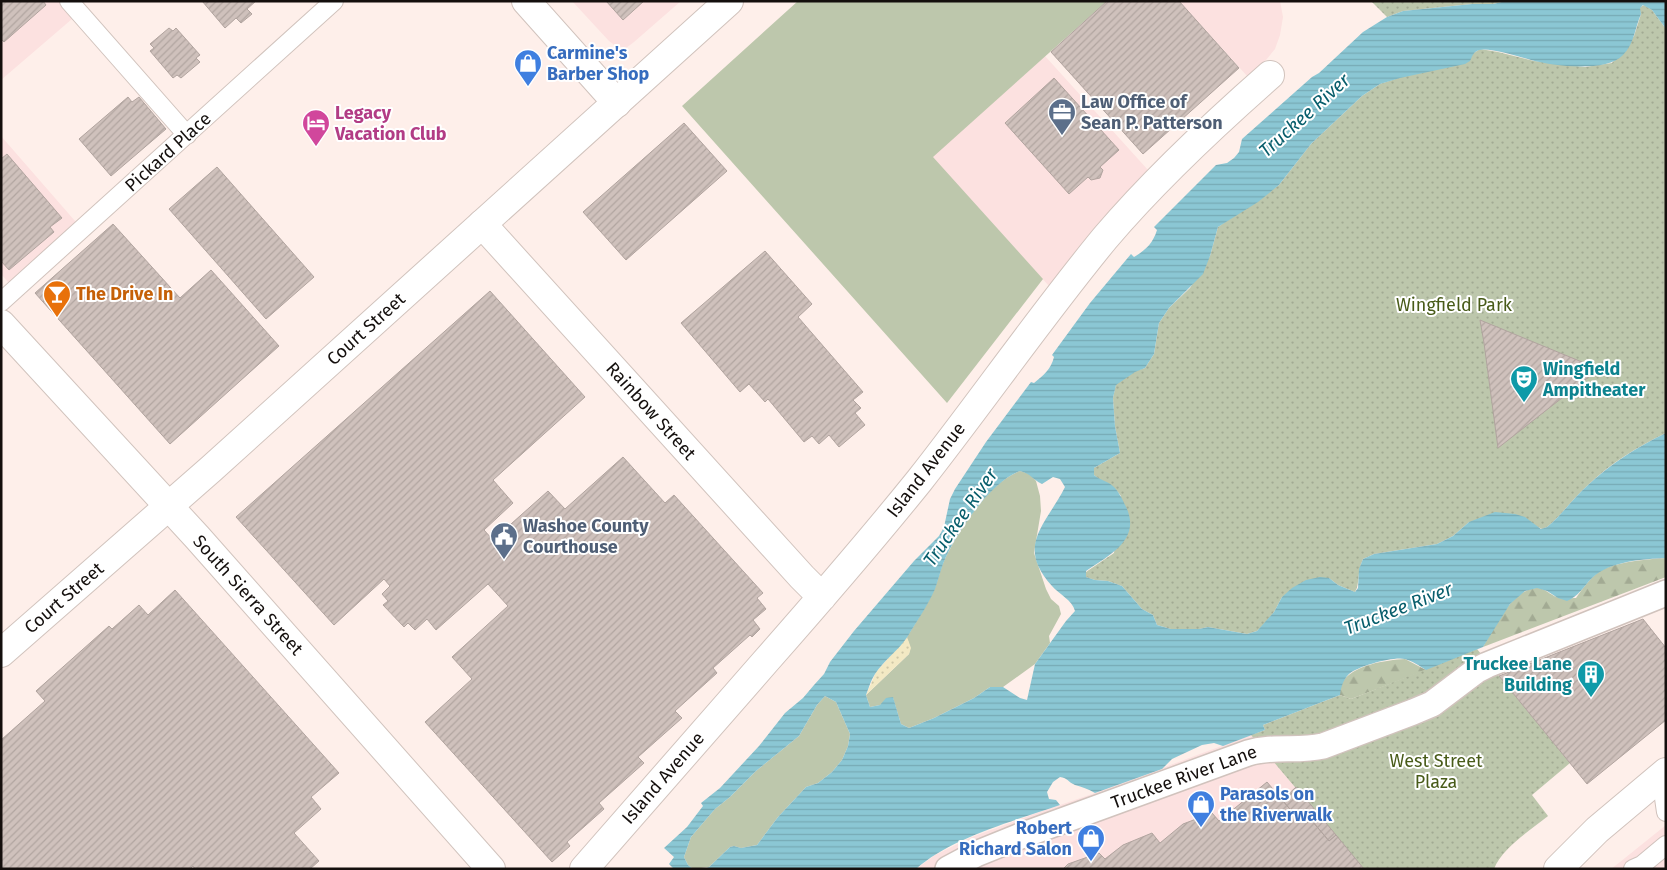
<svg xmlns="http://www.w3.org/2000/svg" width="1667" height="870" font-family="'Fira Sans',sans-serif">
<style>
.commercial{fill:#fce1e0}
.green{fill:#bdc7ac}
.forest{fill:url(#forest-firs)}
.sand{fill:url(#sand-dots)}
.park{fill:url(#park-dots)}
.water{fill:url(#water-rules);fill-rule:evenodd}
.building{fill:url(#building-hatch);stroke:#b1a49f}
.lines{fill:none;stroke-linecap:round;stroke-linejoin:round}
.service-casing{stroke:#d1c3bd;stroke-width:20}
.pedestrian-casing{stroke:#d1c3bd;stroke-width:28}
.minor-casing{stroke:#d1c3bd;stroke-width:30}
.tertiary-casing{stroke:#d1c3bd;stroke-width:30}
.secondary-casing{stroke:#d1c3bd;stroke-width:30}
.service{stroke:#fff;stroke-width:18}
.pedestrian{stroke:#fff;stroke-width:25}
.minor{stroke:#fff;stroke-width:28}
.tertiary{stroke:#fff;stroke-width:28}
.secondary{stroke:#fff;stroke-width:28}
.labels{text-anchor:middle;stroke-width:4;stroke-linejoin:round;paint-order:stroke}
.shop-label{font-size:18px;font-weight:bold;fill:#366cbe;stroke:#fff;text-anchor:start}
.service-label{font-size:18px;font-weight:bold;fill:#4e5e75;stroke:#fff;text-anchor:start}
.hotel-label{font-size:18px;font-weight:bold;fill:#b23c85;stroke:#fff;text-anchor:start}
.street-label{font-size:18px;fill:#140f0d;stroke:#fff}
.food-label{font-size:18px;font-weight:bold;fill:#c56008;stroke:#fff;text-anchor:start}
.park-label{font-size:18px;fill:#485b19;stroke:#fff}
.culture-label{font-size:18px;font-weight:bold;fill:#0d838f;stroke:#fff;text-anchor:start}
.water-label{font-size:19px;font-style:italic;fill:#085e6c;stroke:#fff}
</style>
<defs>
<pattern id="forest-firs" width="22" height="20" patternUnits="userSpaceOnUse" patternTransform="scale(1.25)"><rect width="22" height="20" fill="#bdc7ac"/><path d="M5 1l3.5 6h-7zM16 11l3.5 6h-7z" fill="#a2aa93"/></pattern>
<pattern id="sand-dots" width="8" height="8" patternUnits="userSpaceOnUse" patternTransform="scale(1.25)"><rect width="8" height="8" fill="#f3e9c4"/><path d="M2 2h.1M6 6h.1" fill="none" stroke="#cfc7a7" stroke-width="1.8" stroke-linecap="round"/></pattern>
<pattern id="park-dots" width="8" height="8" patternUnits="userSpaceOnUse" patternTransform="scale(1.25)"><rect width="8" height="8" fill="#bdc7ac"/><path d="M2 2h.1M6 6h.1" fill="none" stroke="#a2aa93" stroke-width="1.8" stroke-linecap="round"/></pattern>
<pattern id="water-rules" width="6" height="5" patternUnits="userSpaceOnUse" patternTransform="scale(1.25)"><rect width="6" height="5" fill="#8bc7d4"/><path d="M0 2.5h6" fill="none" stroke="#77aab5"/></pattern>
<pattern id="building-hatch" width="6" height="6" patternUnits="userSpaceOnUse" patternTransform="scale(1.25)"><rect width="6" height="6" fill="#cfc1bc"/><path d="M-1 1l2-2M0 6l6-6M5 7l2-2" fill="none" stroke="#b1a5a0"/></pattern>
</defs>
<rect width="100%" height="100%" fill="#feefea"/>
<!-- commercial -->
<path class="commercial" d="M1 1H69L79 13 1 80Z
M572 1H681L634 42 626 48H618L609 41Z
M1179 1H1280L1283 17 1280 35 1275 49 1266 60 1248 77Z
M1045 56 1148 170 1049 286 932 157Z
M1 136 82 229 15 290 1 274Z
M1251 735 1364 869H916L935 855 972 837 1034 814 1095 793Z
M1666 825V869H1611L1620 862Z"/>
<!-- green -->
<path class="green" d="M798 1H1107L933 157 1043 279 947 403 682 106Z
M1020 471 1030 474 1036 481 1040 496 1041 511 1034 553 1046 589 1051 599 1059 606 1061 614 1049 636 1050 643 1035 664 1003 687H990L974 698 934 718 909 728 901 724 893 698 880 705 870 707 866 695 909 654 910 648 907 637C916 622 926 607 934 590 938 581 940 570 944 561 959 530 987 484 1020 471Z
M825 696 836 702 850 734 848 746 842 760 832 772 818 783 806 787 778 817 757 845 741 848 734 846 730 847 709 867 693 869 688 865 684 857 691 837 715 809 730 797 756 771 799 736 817 705Z"/>
<!-- forest -->
<path class="forest" d="M1666 558V577L1483 647C1494 629 1511 590 1536 588 1544 587 1550 595 1557 597 1562 599 1571 598 1576 598 1583 588 1590 578 1600 571 1615 562 1648 559 1666 558Z
M1405 659 1426 670 1351 699 1340 695C1340 691 1340 686 1342 683 1352 665 1386 660 1405 659Z"/>
<!-- sand -->
<path class="sand" d="M907 637 911 648 909 654 866 695 876 672Z"/>
<!-- park -->
<path class="park" d="M1371 1H1506L1493 4H1472L1403 11 1387 17Z
M1644 5 1652 10 1666 29V433C1637 447 1611 463 1588 485 1573 498 1562 515 1547 527L1542 529 1536 526 1469 522 1453 536 1437 544 1374 554 1363 559C1357 571 1360 584 1355 592L1338 585 1329 578 1282 597 1274 612 1267 621 1257 631 1247 634 1208 627 1199 629H1171L1157 625 1153 615 1142 609 1122 586 1108 581 1095 580 1086 577V572L1114 553 1121 496C1111 482 1106 485 1094 475V468L1120 453 1115 426 1113 398 1116 384 1135 371 1145 368 1154 354 1159 323 1169 308 1190 288 1210 256 1218 227 1279 185 1311 144 1362 96 1380 84 1474 53 1480 49 1498 52 1534 61 1585 67 1612 63 1634 36 1641 14 1639 8Z
M1477 649 1570 763 1532 795 1548 816C1531 830 1502 848 1494 869H1364L1251 735 1265 730 1263 725 1340 695 1351 699Z"/>
<!-- water -->
<path class="water" d="M1506 1H1666V29L1652 10 1643 5 1640 8 1641 14C1635 28 1634 44 1623 55 1606 73 1553 66 1531 60 1520 57 1489 47 1479 50 1473 52 1472 57 1470 61L1465 64 1400 78 1380 84 1362 96 1311 144 1279 185 1258 202 1218 227 1210 256 1203 274 1169 308 1159 323 1154 354 1145 368 1135 372 1116 385 1113 398 1115 426 1120 453 1094 468V475C1100 480 1108 481 1114 487 1118 491 1122 498 1124 503 1144 538 1111 554 1086 571V577L1095 580 1108 581 1122 586 1142 609 1153 615 1157 625 1171 629H1199L1208 627 1247 634 1257 631 1274 612 1282 597 1292 588 1306 580 1320 577 1329 578 1338 585 1355 592 1358 588 1359 569 1363 559 1374 554 1437 544 1453 536 1469 522 1495 512 1515 514 1525 517 1541 529 1547 527C1562 515 1573 498 1588 485 1612 463 1637 447 1666 433V558C1643 559 1610 561 1592 578 1583 587 1579 596 1567 601L1558 598 1547 591 1537 588 1525 591 1510 604 1483 647 1426 670C1420 666 1412 661 1405 659 1394 656 1358 666 1349 674 1343 680 1341 687 1340 695L1263 725 1265 730 1223 746 1214 743 1202 745 1172 759 1162 769 1095 793C1088 789 1082 787 1075 785 1068 782 1068 778 1060 777L1053 782 1047 792 1049 799 1056 800 1060 805C1016 820 950 838 916 869H704L709 867 730 847 734 846 741 848 757 845 778 817 806 787 818 783 832 772 842 760 848 746 850 734 836 702 825 696 817 705 799 736 756 771 730 797 715 809 691 837 684 857 688 865 693 869H674L669 864 674 857 664 848 687 827 703 806 701 803 720 788 759 746 785 713 803 698 814 685 824 674 830 662 854 631 914 561 939 536 944 527 950 499 955 489 986 442 1031 382 1034 383C1044 375 1051 369 1054 357L1052 355 1090 303 1131 254 1134 257C1146 250 1153 243 1157 230L1154 227 1216 165 1227 163 1234 158 1239 152 1242 139 1312 77 1319 73 1363 32 1387 17 1403 11 1472 4H1493ZM1020 471C1031 474 1032 479 1042 484L1053 477 1060 479 1065 487C1046 525 1015 545 1052 586 1059 594 1072 600 1075 611L1066 621 1035 664 1027 700 1020 698 1003 687H990L974 698 934 718 909 728 901 724 893 697 886 698 880 705 870 707 866 695C869 687 871 680 875 674 884 660 899 650 908 636 917 621 928 605 935 589 938 581 940 572 943 564 955 534 990 482 1020 471Z"/>
<!-- building -->
<path class="building" d="M3 1H43L46 5 4 42 1 39V3Z
M202 1H256L247 9 252 14 241 23 236 18 225 28Z
M606 1H644L623 20Z
M1107 1H1179L1239 68 1143 154 1051 52Z
M169 28 173 31 176 28 200 55 196 58 200 62 181 78 177 75 173 78 150 51 154 48 150 44Z
M1054 78 1119 150 1100 167 1103 170 1100 178 1091 180 1088 177 1069 194 1005 123Z
M128 97 132 102 139 97 166 129 111 176 79 139Z
M684 123 727 171 626 260 583 212Z
M7 154 62 218 50 227 54 232 9 270 1 261V159Z
M217 167 314 277 266 319 169 209Z
M113 224 180 298 211 270 279 346 170 444 35 293Z
M765 251 812 304 798 317 863 392 853 400 861 408 855 413 865 425 839 447 829 435 819 444 812 436 804 442 768 399 765 402 749 384 740 392 681 323Z
M490 291 585 397 493 480 513 503 484 530 493 540 548 491 565 509 623 457 665 503 674 495 763 593 757 598 766 609 753 620 760 629 752 637 750 635 713 668 717 673 675 711 682 718 638 757 644 763 599 803 604 809 567 842 570 846 552 862 425 722 472 679 452 657 508 606 488 584 436 630 427 619 415 630 408 623 404 627 383 605 388 601 382 594 390 586 384 579 334 625 236 517Z
M1480 320 1599 369 1498 448 1484 343Z
M175 590 339 773 311 797 321 809 294 833 319 861 310 869H195L193 866 190 869H1V740L45 701 36 691 109 626 112 629 139 605 148 615Z
M1643 619 1666 648V720L1587 784 1499 676Z
M1267 782 1295 815 1302 809 1329 841 1336 835 1364 869H1063L1068 864 1099 853 1105 859 1123 845 1152 833 1160 843 1183 824 1212 813 1219 821Z
M1296 787 1336 835 1329 841 1302 809 1295 815 1282 800Z"/>
<g class="lines">
<!-- service casing -->
<g class="service-casing">
<path id="service" d="M69 1 187 135
M1 302 334 1
M1661 777 1666 812
M1633 869 1642 865 1666 845"/>
</g>
<!-- pedestrian casing -->
<g class="pedestrian-casing">
<path id="pedestrian" d="M948 869 976 854 1018 837 1248 753C1274 745 1298 752 1323 746L1413 712 1432 704 1477 670 1487 665 1666 593"/>
</g>
<!-- minor casing -->
<g class="minor-casing">
<path id="minor" d="M526 1 617 103
M482 224 802 577 822 597
M584 869C644 800 704 731 765 662 817 603 869 543 919 481 982 401 1040 317 1105 238 1155 179 1212 126 1270 75"/>
</g>
<!-- tertiary casing -->
<g class="tertiary-casing">
<path id="tertiary" d="M1 653 211 469 729 1
M1558 869 1597 830 1666 772"/>
</g>
<!-- secondary casing -->
<g class="secondary-casing">
<path id="secondary" d="M1 324 197 537 491 869"/>
</g>
<!-- service -->
<use href="#service" class="service"/>
<!-- pedestrian -->
<use href="#pedestrian" class="pedestrian"/>
<!-- minor -->
<use href="#minor" class="minor"/>
<!-- tertiary -->
<use href="#tertiary" class="tertiary"/>
<!-- secondary -->
<use href="#secondary" class="secondary"/>
</g>
<!-- icons -->
<defs>
<g id="shop-pin" transform="scale(1.4375)"><path d="M0 17L-7.5 6A9.5 9.5 0 1 1 7.5 6Z" fill="#3f7fe0" stroke="#fff"/><path d="M-5-2.5h2.3a2.7 3.5 0 0 1 5.4 0H5L5.5 6h-11ZM-1.5-2.5h3a1.5 2.3 0 0 0-3 0Z" fill="#fff"/></g>
<g id="office-pin" transform="scale(1.4375)"><path d="M0 17L-7.5 6A9.5 9.5 0 1 1 7.5 6Z" fill="#5c6f8a" stroke="#fff"/><path d="M-6-3h4V-5.5h4V-3h4V5H-6ZM-1-4.5V-3h2v-1.5ZM-6 0V1H6V0Z" fill="#fff"/></g>
<g id="hotel-pin" transform="scale(1.4375)"><path d="M0 17L-7.5 6A9.5 9.5 0 1 1 7.5 6Z" fill="#d1479c" stroke="#fff"/><path d="M-6-4.5h1.5V1H6V5H4.5V3h-9V5H-6ZM-4 0a1.8 1.8 0 1 1 3.6 0ZM.5 0V-2.5h3Q6-2.5 6 0Z" fill="#fff"/></g>
<g id="bar-pin" transform="scale(1.4375)"><path d="M0 17L-7.5 6A9.5 9.5 0 1 1 7.5 6Z" fill="#e8710a" stroke="#fff"/><path d="M-6-5H6L.8 .8V4.5H3.5V6h-7V4.5H-.8V.8Z" fill="#fff"/></g>
<g id="theatre-pin" transform="scale(1.4375)"><path d="M0 17L-7.5 6A9.5 9.5 0 1 1 7.5 6Z" fill="#0f9aa8" stroke="#fff"/><path d="M-5-5.5Q0-4 5-5.5V0Q5 5 0 6Q-5 5-5 0ZM-3.3-2.5H-1v1.5H-3.3ZM1-2.5H3.3v1.5H1ZM-2.8 1Q0 5.5 2.8 1Z" fill="#fff"/></g>
<g id="civic-pin" transform="scale(1.4375)"><path d="M0 17L-7.5 6A9.5 9.5 0 1 1 7.5 6Z" fill="#5c6f8a" stroke="#fff"/><path d="M-.6-6.5H3V-4.5H.6V-3L4-1V1h2V6H-6V1h2V-1L-.6-3ZM-1.2 2.5V6h2.4V2.5Z" fill="#fff"/></g>
<g id="building-pin" transform="scale(1.4375)"><path d="M0 17L-7.5 6A9.5 9.5 0 1 1 7.5 6Z" fill="#0f9aa8" stroke="#fff"/><path d="M-4-6H4V6H1V3H-1V6H-4ZM-2.5-4.3h1.7v1.8h-1.7ZM.8-4.3h1.7v1.8H.8ZM-2.5-1h1.7V.8h-1.7ZM.8-1h1.7V.8H.8Z" fill="#fff"/></g>
</defs>
<g fill-rule="evenodd">
<use href="#shop-pin" x="528" y="63"/>
<use href="#office-pin" x="1062" y="112"/>
<use href="#hotel-pin" x="316" y="123"/>
<use href="#bar-pin" x="57" y="294"/>
<use href="#theatre-pin" x="1524" y="379"/>
<use href="#civic-pin" x="504" y="536"/>
<use href="#building-pin" x="1591" y="674"/>
<use href="#shop-pin" x="1201" y="804"/>
<use href="#shop-pin" x="1091" y="838"/>
</g>
<g class="labels">
<!-- shop labels -->
<g class="shop-label">
<text x="547" y="59">Carmine's<tspan x="547" dy="21">Barber Shop</tspan></text>
<text x="1220" y="800">Parasols on<tspan x="1220" dy="21">the Riverwalk</tspan></text>
<text x="1072" y="834" text-anchor="end">Robert<tspan x="1072" dy="21">Richard Salon</tspan></text>
</g>
<!-- service labels -->
<g class="service-label">
<text x="1081" y="108">Law Office of<tspan x="1081" dy="21">Sean P. Patterson</tspan></text>
<text x="523" y="532">Washoe County<tspan x="523" dy="21">Courthouse</tspan></text>
</g>
<!-- hotel labels -->
<g class="hotel-label">
<text x="335" y="119">Legacy<tspan x="335" dy="21">Vacation Club</tspan></text>
</g>
<!-- street labels -->
<g class="street-label">
<text transform="translate(168 152) rotate(-42)" y="6">Pickard Place</text>
<text transform="translate(366 329) rotate(-42)" y="6">Court Street</text>
<text transform="translate(651 411) rotate(48)" y="6">Rainbow Street</text>
<text transform="translate(926 470) rotate(-52)" y="6">Island Avenue</text>
<text transform="translate(248 595) rotate(48)" y="6">South Sierra Street</text>
<text transform="translate(64 598) rotate(-41)" y="6">Court Street</text>
<text transform="translate(1184 777) rotate(-20)" y="6">Truckee River Lane</text>
<text transform="translate(663 778) rotate(-49)" y="6">Island Avenue</text>
</g>
<!-- food labels -->
<g class="food-label">
<text x="76" y="300">The Drive In</text>
</g>
<!-- park labels -->
<g class="park-label">
<text x="1454" y="311">Wingfield Park</text>
<text x="1436" y="767">West Street<tspan x="1436" dy="21">Plaza</tspan></text>
</g>
<!-- culture labels -->
<g class="culture-label">
<text x="1543" y="375">Wingfield<tspan x="1543" dy="21">Ampitheater</tspan></text>
<text x="1572" y="670" text-anchor="end">Truckee Lane<tspan x="1572" dy="21">Building</tspan></text>
</g>
<!-- water labels -->
<g class="water-label">
<text transform="translate(1304 115) rotate(-42)" y="7">Truckee River</text>
<text transform="translate(960 517) rotate(-55)" y="7">Truckee River</text>
<text transform="translate(1398 608) rotate(-21)" y="7">Truckee River</text>
</g>
</g>
<!-- border -->
<rect width="1667" height="870" fill="none" stroke="#140f0d" stroke-width="5"/>
</svg>
